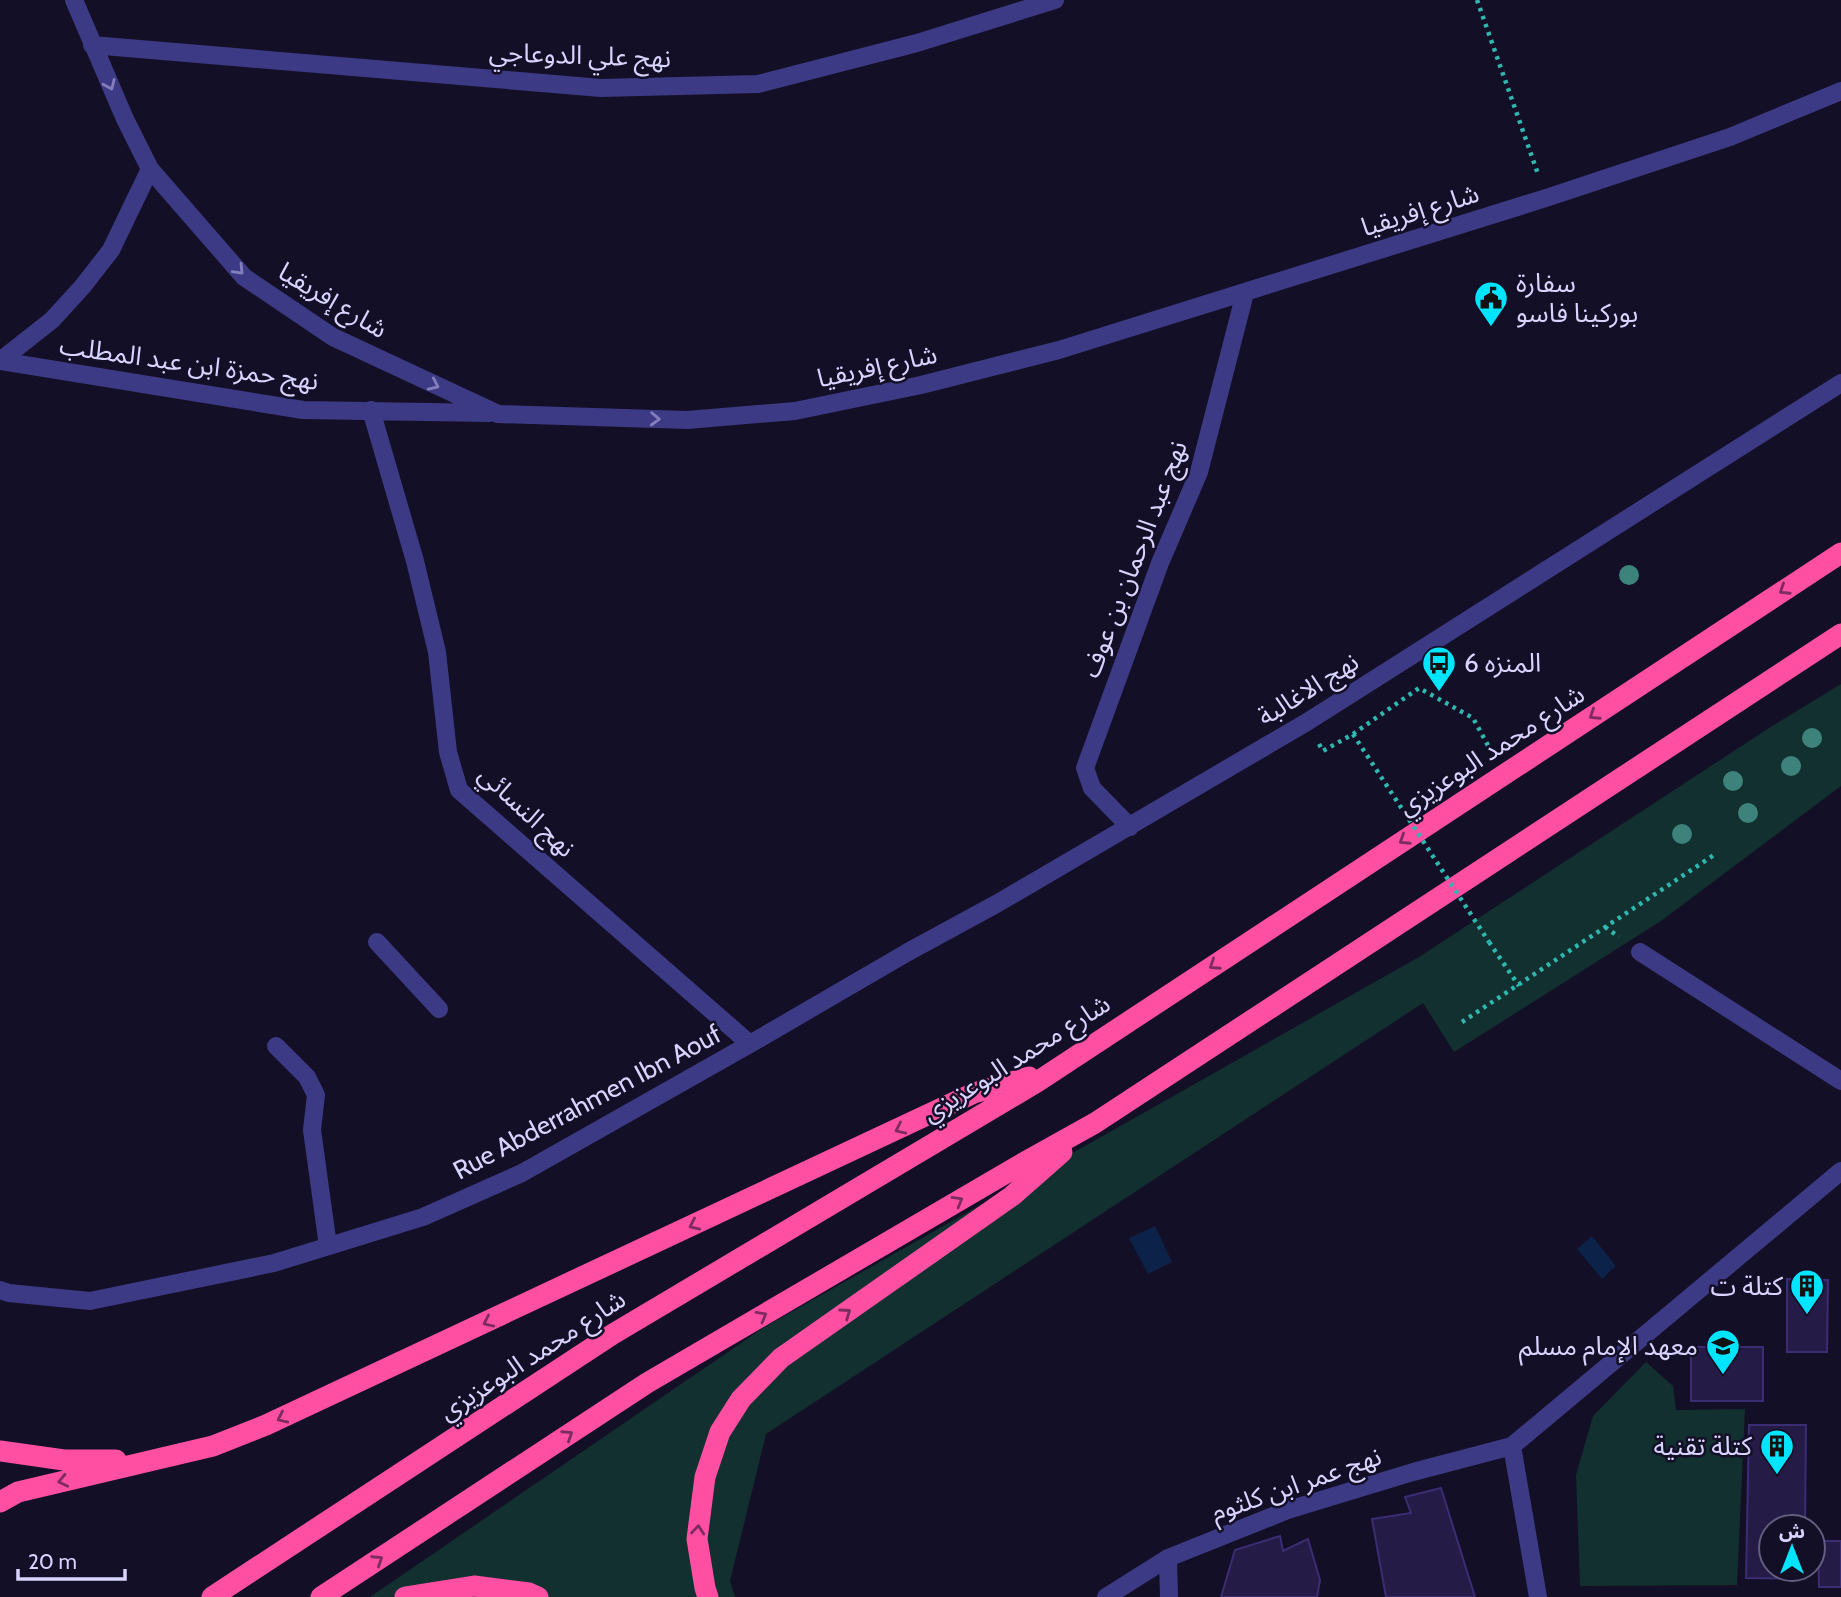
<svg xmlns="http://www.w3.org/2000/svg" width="1841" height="1597" font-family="Cabin,'Noto Sans Arabic',sans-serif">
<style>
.green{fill:#12302f}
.water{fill:#0c2248}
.building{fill:#241b47;stroke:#3b2d73;stroke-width:2}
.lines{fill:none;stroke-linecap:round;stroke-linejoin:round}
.path{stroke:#2fb8b0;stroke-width:4.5;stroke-dasharray:3.5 5;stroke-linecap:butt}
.minor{stroke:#3d3a85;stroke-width:18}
.highway{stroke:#ff4fa3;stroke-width:21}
.path-bridge{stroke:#2fb8b0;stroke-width:4.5;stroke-dasharray:3.5 5;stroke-linecap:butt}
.tree{fill:#3d827b}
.oneway{stroke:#837fbc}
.oneway2{stroke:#7d2c5e}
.labels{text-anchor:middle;stroke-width:5;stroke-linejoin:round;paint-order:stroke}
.street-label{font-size:26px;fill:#d9d4ff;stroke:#130f26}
.poi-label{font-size:26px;fill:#d9d4ff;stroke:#130f26;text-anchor:end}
</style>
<rect width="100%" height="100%" fill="#130f26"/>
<!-- green -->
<path class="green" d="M1841 684V786L1661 921 1454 1052 1423 1003 766 1434 730 1581 735 1597H370L763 1328 1419 957 1769 728Z
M1646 1362 1673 1386 1676 1410 1745 1409 1737 1585 1580 1586 1576 1475 1593 1416Z"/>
<!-- water -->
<path class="water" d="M1155 1226 1172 1262 1148 1274 1129 1238Z
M1592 1236 1616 1266 1602 1279 1577 1249Z"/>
<!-- building -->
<path class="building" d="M1787 1279 1828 1280 1827 1352H1787Z
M1691 1347H1763V1401H1691Z
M1749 1425H1806L1805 1527H1771V1569H1804V1579L1746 1578Z
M1441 1488 1475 1597H1386L1372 1519 1411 1513 1405 1497Z
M1280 1536 1283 1551 1308 1539 1320 1580 1317 1597H1221L1235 1550Z
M1818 1541H1841V1587H1819Z"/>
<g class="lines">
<!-- path -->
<path class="path" d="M1477 0 1538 174
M1319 744 1323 751 1353 734 1419 688 1473 718 1491 751
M1605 927 1619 937
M1489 942 1519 986
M1462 1022 1717 853"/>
<!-- minor -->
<path class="minor" d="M74 0 125 119 150 169 244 277 333 337 498 414 687 420 795 411 921 385 1059 350 1546 198 1730 137 1841 91
M92 45 601 88 758 84 917 43 1055 0
M0 361 303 410 489 413
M0 361 52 320 83 286 111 250 150 169
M371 410 415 561 437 652 448 752 459 790 750 1044 908 952 998 903 1307 722 1841 383
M1130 827 1092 788 1085 768 1160 563 1199 472 1245 293
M377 942 439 1009
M1640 952 1841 1081
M276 1046 307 1077 316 1095 312 1130 328 1246
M0 1290 9 1293 90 1301 274 1263 423 1217 522 1173 750 1044
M1512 1446 1538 1597
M1168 1558 1169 1597
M1106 1597 1168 1558 1288 1510 1413 1472 1512 1446 1841 1171"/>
<!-- highway -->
<path class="highway" d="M0 1451 64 1460H116
M0 1502 18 1492 213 1446 266 1425 974 1093 1029 1077
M212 1597 613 1334 1037 1082 1841 553
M321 1597 647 1383 1018 1166 1095 1123 1841 634
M405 1597 474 1586 529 1593 538 1597
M708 1597 705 1588 697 1539 705 1477 720 1432 741 1399 781 1358 1012 1196 1062 1152"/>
<!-- path-bridge -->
<path class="path-bridge" d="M1353 734 1489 942"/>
</g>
<!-- trees -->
<g class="tree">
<circle cx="1629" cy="575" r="10"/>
<circle cx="1812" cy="738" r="10"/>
<circle cx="1791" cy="766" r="10"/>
<circle cx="1733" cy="781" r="10"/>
<circle cx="1748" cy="813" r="10"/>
<circle cx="1682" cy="834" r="10"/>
</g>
<!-- one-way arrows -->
<defs><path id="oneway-chevron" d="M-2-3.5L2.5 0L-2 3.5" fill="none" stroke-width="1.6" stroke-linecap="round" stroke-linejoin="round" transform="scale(1.75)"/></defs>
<g class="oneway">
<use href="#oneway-chevron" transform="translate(110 85) rotate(66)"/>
<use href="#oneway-chevron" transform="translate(239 270) rotate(46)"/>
<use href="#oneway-chevron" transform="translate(434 385) rotate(25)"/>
<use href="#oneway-chevron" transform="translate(655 419) rotate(2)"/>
</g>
<g class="oneway2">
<use href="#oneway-chevron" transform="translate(1784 590) rotate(147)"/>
<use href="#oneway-chevron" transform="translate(1594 715) rotate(147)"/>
<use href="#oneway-chevron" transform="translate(1404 840) rotate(147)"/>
<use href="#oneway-chevron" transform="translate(1214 965) rotate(147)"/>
<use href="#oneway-chevron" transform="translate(900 1129) rotate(155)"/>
<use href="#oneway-chevron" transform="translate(958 1201) rotate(-30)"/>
<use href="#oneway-chevron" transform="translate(694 1225) rotate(155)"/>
<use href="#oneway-chevron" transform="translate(846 1313) rotate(-35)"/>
<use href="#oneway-chevron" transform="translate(762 1316) rotate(-30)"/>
<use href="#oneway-chevron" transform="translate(488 1322) rotate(155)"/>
<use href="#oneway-chevron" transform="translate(282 1418) rotate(155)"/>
<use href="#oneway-chevron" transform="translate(568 1435) rotate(-33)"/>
<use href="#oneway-chevron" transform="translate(63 1481) rotate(167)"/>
<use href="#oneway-chevron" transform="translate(698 1530) rotate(-85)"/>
<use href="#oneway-chevron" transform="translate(378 1560) rotate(-33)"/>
</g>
<!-- icons -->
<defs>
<g id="civic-pin" transform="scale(1.75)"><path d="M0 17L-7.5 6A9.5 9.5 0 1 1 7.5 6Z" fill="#00e5ff" stroke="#130f26"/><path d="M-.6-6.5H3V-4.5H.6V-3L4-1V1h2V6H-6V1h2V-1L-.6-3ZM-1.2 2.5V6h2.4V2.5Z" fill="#111"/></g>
<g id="bus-pin" transform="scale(1.75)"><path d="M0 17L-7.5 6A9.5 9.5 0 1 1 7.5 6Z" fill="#00e5ff" stroke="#130f26"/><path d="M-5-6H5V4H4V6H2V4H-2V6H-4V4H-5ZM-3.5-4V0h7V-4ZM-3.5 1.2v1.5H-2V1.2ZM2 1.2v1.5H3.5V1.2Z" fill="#111"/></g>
<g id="building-pin" transform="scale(1.75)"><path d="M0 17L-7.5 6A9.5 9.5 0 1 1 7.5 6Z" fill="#00e5ff" stroke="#130f26"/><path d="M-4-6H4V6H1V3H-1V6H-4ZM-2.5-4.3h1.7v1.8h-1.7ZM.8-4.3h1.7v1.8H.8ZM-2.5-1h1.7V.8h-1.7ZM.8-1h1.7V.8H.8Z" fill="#111"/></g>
<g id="school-pin" transform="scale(1.75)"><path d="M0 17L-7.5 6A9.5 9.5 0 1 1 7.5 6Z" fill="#00e5ff" stroke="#130f26"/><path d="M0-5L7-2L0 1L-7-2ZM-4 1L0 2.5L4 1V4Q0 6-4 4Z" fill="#111"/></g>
</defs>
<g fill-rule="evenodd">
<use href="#civic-pin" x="1491" y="298"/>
<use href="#bus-pin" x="1439" y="663"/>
<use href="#building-pin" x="1807" y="1286"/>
<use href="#school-pin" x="1723" y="1346"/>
<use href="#building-pin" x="1777" y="1446"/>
</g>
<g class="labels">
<!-- street labels -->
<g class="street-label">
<text transform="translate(580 55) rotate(2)" y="9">نهج علي الدوعاجي</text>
<text transform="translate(1420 210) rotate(-17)" y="9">شارع إفريقيا</text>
<text transform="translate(333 300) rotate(31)" y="9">شارع إفريقيا</text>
<text transform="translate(189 363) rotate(8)" y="9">نهج حمزة ابن عبد المطلب</text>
<text transform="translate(877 366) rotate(-12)" y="9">شارع إفريقيا</text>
<text transform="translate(1134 559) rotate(-69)" y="9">نهج عبد الرحمان بن عوف</text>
<text transform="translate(1308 689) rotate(-32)" y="9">نهج الاغالبة</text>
<text transform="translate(1491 750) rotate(-33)" y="9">شارع محمد البوعزيزي</text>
<text transform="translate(527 811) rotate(43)" y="9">نهج النسائي</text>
<text transform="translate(1016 1058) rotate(-32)" y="9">شارع محمد البوعزيزي</text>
<text transform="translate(587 1102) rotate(-28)" y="9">Rue Abderrahmen Ibn Aouf</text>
<text transform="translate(532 1355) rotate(-33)" y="9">شارع محمد البوعزيزي</text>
<text transform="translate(1296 1484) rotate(-19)" y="9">نهج عمر ابن كلثوم</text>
</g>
<!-- poi labels -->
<g class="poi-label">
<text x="1516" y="292" text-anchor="start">سفارة<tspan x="1516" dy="30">بوركينا فاسو</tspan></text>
<text x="1464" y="672" text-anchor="start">المنزه 6</text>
<text x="1783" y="1295">كتلة ت</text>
<text x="1698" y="1355">معهد الإمام مسلم</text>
<text x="1752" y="1455">كتلة تقنية</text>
</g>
</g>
<!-- north arrow -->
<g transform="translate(1792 1548)"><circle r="33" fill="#130f26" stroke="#625e7d" stroke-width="2"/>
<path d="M0-5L12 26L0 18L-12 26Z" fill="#00e5ff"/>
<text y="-10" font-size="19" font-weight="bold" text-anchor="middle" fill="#d9d4ff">ش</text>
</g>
<!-- scale -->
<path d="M18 1569v10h107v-10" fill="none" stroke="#d9d4ff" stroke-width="3.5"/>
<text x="28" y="1569" font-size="21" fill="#d9d4ff" stroke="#130f26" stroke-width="5" paint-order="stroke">20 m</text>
</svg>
